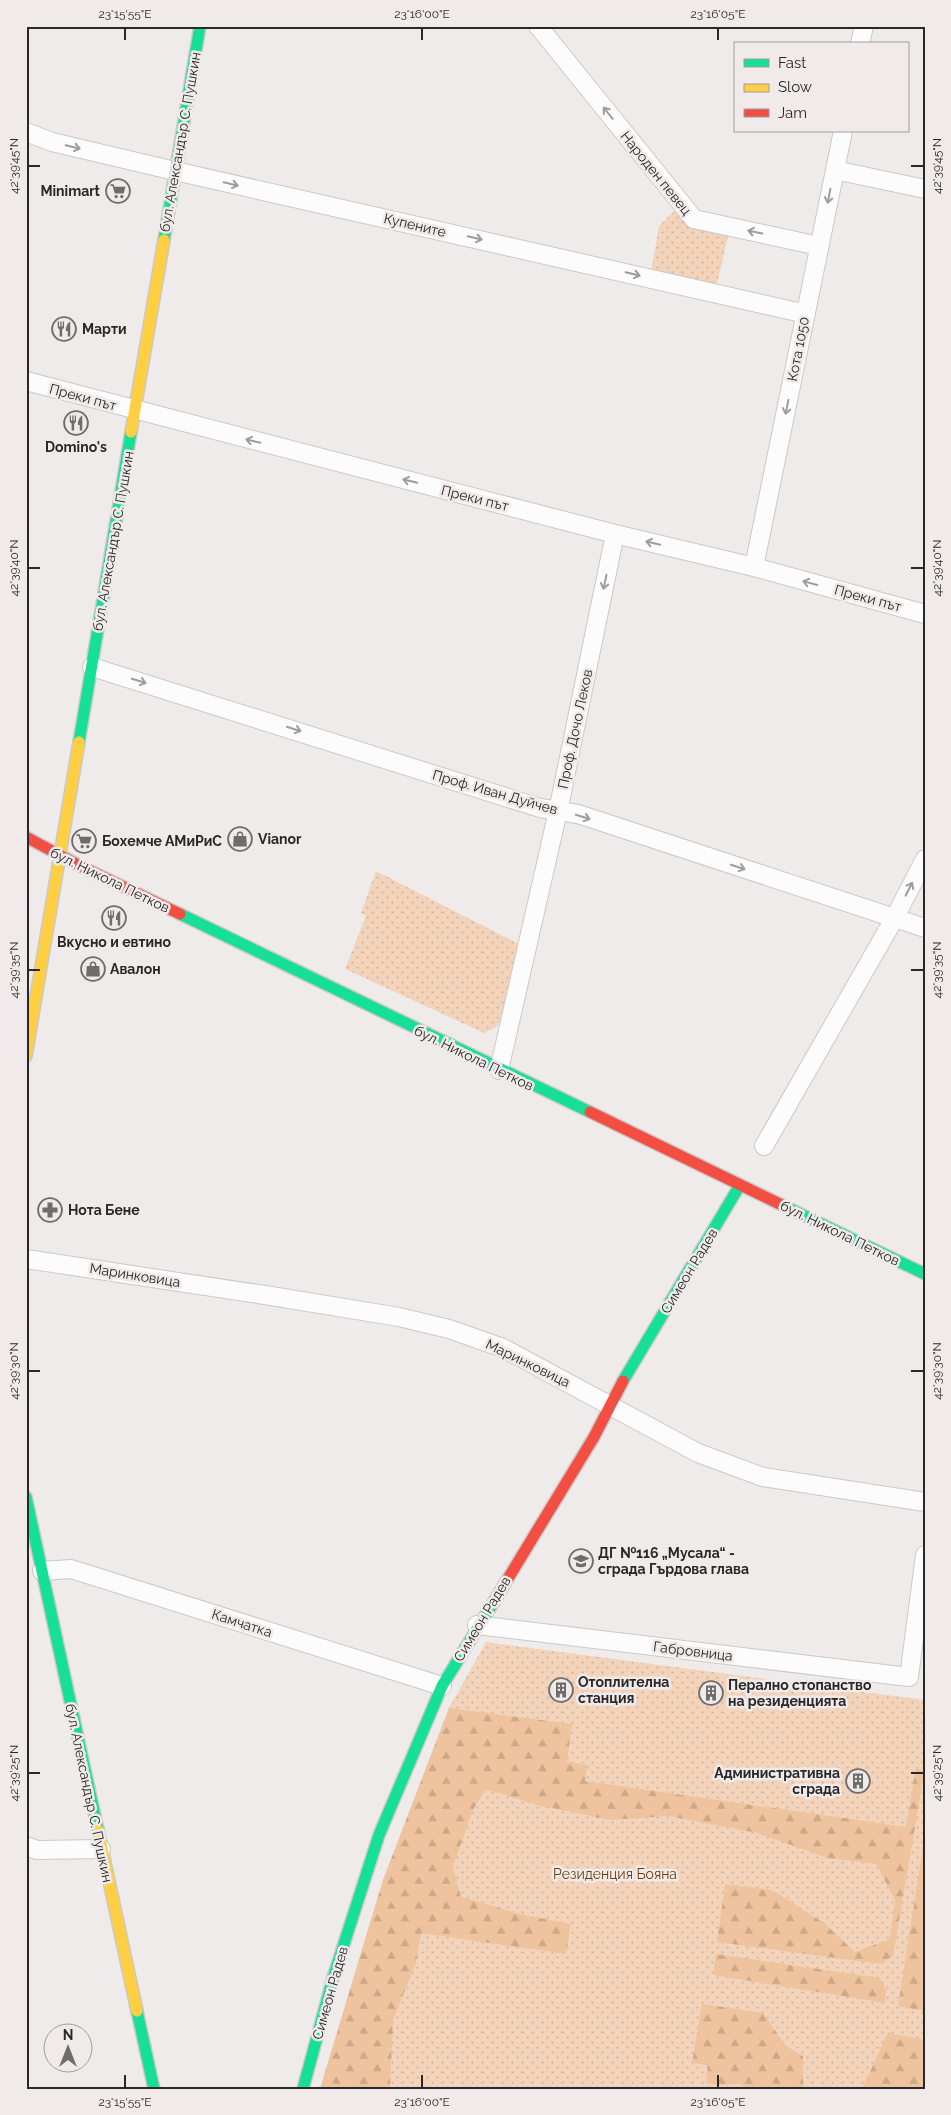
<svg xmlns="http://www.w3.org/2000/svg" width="951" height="2115" font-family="Raleway,sans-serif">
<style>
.grass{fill:url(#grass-dots)}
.forest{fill:url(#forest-firs)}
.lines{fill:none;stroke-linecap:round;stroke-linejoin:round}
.street-casing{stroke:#cbc8c8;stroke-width:20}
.fast-casing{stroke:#cbc8c8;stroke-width:14}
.slow-casing{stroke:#cbc8c8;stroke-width:14}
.jam-casing{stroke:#cbc8c8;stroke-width:14}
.street{stroke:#fdfcfc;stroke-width:18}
.fast{stroke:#16e098;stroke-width:11}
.slow{stroke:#ffcf43;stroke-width:11}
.jam{stroke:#f24e42;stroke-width:11}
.oneway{stroke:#9e9c9c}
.ticks{fill:none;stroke:#292727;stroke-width:2}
.labels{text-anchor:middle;stroke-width:5;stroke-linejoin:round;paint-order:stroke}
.street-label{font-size:14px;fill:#292727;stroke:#f1eaea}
.poi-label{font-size:14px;font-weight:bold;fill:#292727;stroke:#f1eaea;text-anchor:start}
.park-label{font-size:14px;fill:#6e3e07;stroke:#f1eaea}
.neatline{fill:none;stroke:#292727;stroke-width:2}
.ticks-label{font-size:12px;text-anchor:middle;fill:#292727}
</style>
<defs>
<pattern id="grass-dots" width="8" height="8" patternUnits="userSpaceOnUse" patternTransform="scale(1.25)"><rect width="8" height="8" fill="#f3d4bb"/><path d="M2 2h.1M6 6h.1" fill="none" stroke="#d0b6a1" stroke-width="1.8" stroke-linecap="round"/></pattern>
<pattern id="forest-firs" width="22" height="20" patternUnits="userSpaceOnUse" patternTransform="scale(1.25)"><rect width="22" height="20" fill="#eec39d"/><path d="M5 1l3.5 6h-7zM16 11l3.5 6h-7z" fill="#cca887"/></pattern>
</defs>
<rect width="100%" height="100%" fill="#f0ebeb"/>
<!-- grass -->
<path class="grass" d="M681 204 730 227 715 293 650 278 659 226Z
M376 871 519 944 500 1023 495 1028 484 1033 345 969 366 916 361 913Z
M486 1642 925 1700V2089H320L383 1880 449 1708Z"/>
<!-- forest -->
<path class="forest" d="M449 1708 572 1724 567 1762 587 1765 585 1781 906 1827 916 1767 922 1771 923 1780 893 1956 880 1964 717 1942 725 1884 772 1890 824 1923 855 1952 890 1939 895 1900 876 1864 828 1858 757 1833 668 1816 610 1820 537 1805 486 1789 473 1810 453 1866 461 1897 520 1914 571 1924 566 1954 421 1933 416 1963 393 2020 390 2089H320L383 1880Z
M925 1835V2011L898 2006Z
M716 1954 880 1978 886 1989 885 2003 713 1975Z
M702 2004 763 2013 786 2046 803 2056V2089H746L740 2084 719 2085 706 2083 708 2065 692 2063Z
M888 2033 925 2040V2089H862Z"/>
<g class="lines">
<!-- street casing -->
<g class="street-casing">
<path id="street" d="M538 26 694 219 819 246
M860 44 864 26
M26 132 52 142 175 171 806 314
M835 170 925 189
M26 381 615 534 754 567 925 614
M754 567 843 131
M92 667 540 808 578 814 925 928
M499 1070 558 811 615 534
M764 1146 894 919 925 859
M26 1259 271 1296 399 1317 449 1329 503 1348 698 1453 763 1477 925 1502
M42 1571 71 1569 442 1686
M477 1625 909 1677 925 1555
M26 1846 37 1850 101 1849"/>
</g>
<!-- fast casing -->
<g class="fast-casing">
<path id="fast" d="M164 240 200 26
M79 742 131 432
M180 914 590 1112
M786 1207 925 1274
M623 1381 740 1185
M26 1497 98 1830
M137 2011 154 2089
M303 2089 333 1978 379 1835 442 1686 498 1595"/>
</g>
<!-- slow casing -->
<g class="slow-casing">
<path id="slow" d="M131 432 164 240
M26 1056 79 742
M98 1830 137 2011"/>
</g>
<!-- jam casing -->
<g class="jam-casing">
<path id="jam" d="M26 837 82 867 180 914
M590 1112 786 1207
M498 1595 594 1437 623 1381"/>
</g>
<!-- street -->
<use href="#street" class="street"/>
<!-- fast -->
<use href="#fast" class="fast"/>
<!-- slow -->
<use href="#slow" class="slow"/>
<!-- jam -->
<use href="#jam" class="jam"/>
</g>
<!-- one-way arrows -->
<defs><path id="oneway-shaft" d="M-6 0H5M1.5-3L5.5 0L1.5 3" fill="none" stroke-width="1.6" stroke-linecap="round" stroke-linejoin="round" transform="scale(1.25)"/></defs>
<g class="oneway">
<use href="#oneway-shaft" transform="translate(608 113) rotate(-129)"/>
<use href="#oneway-shaft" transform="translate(73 147) rotate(13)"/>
<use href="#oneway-shaft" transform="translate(231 184) rotate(13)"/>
<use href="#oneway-shaft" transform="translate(829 196) rotate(101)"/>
<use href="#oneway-shaft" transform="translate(755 232) rotate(-168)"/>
<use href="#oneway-shaft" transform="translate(475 238) rotate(13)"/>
<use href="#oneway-shaft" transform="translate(633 274) rotate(13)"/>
<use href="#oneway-shaft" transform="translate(787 407) rotate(101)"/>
<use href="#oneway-shaft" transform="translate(253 441) rotate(-166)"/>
<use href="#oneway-shaft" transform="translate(410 481) rotate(-166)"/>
<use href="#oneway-shaft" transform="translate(653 543) rotate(-167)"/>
<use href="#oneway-shaft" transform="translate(605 582) rotate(102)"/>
<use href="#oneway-shaft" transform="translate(810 583) rotate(-165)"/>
<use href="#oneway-shaft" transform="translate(139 681) rotate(17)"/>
<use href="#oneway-shaft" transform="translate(294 729) rotate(18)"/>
<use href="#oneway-shaft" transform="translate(583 817) rotate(17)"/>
<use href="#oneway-shaft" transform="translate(738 867) rotate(18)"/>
<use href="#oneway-shaft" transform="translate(909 889) rotate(-63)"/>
</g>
<!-- ticks -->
<path class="ticks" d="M125 28V40M422 28V40M718 28V40M28 166H40M911 166H924M28 568H40M911 568H924M28 970H40M911 970H924M28 1371H40M911 1371H924M28 1773H40M911 1773H924M125 2075V2088M422 2075V2088M718 2075V2088"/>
<!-- icons -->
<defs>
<g id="supermarket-ring" transform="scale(1.25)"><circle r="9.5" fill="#f1eaea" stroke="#6f6c6c" stroke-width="1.5"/><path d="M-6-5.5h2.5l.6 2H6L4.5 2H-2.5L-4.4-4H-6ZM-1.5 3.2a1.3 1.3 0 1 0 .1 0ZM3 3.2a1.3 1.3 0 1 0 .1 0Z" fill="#6f6c6c"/></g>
<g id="restaurant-ring" transform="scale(1.25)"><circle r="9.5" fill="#f1eaea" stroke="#6f6c6c" stroke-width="1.5"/><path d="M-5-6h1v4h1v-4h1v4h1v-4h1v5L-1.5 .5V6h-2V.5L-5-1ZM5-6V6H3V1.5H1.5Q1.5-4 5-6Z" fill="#6f6c6c"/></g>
<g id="shop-ring" transform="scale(1.25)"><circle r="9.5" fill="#f1eaea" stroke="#6f6c6c" stroke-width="1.5"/><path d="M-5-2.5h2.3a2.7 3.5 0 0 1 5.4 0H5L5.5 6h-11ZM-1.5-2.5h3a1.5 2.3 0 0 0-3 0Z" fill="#6f6c6c"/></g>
<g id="pharmacy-ring" transform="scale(1.25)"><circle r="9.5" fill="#f1eaea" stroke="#6f6c6c" stroke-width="1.5"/><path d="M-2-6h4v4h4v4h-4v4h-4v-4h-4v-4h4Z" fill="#6f6c6c"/></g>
<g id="school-ring" transform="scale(1.25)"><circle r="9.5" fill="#f1eaea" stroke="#6f6c6c" stroke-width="1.5"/><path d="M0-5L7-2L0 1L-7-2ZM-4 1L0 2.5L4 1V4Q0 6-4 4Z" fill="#6f6c6c"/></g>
<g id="building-ring" transform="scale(1.25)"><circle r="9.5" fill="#f1eaea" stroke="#6f6c6c" stroke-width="1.5"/><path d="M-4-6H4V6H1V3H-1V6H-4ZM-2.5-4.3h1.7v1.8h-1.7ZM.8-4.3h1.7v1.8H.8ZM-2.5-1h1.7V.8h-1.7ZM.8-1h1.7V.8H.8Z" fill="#6f6c6c"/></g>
</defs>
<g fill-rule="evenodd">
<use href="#supermarket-ring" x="118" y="191"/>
<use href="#restaurant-ring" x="64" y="329"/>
<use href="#restaurant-ring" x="76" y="423"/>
<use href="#shop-ring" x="240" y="839"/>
<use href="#supermarket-ring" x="84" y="841"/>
<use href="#restaurant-ring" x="114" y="918"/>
<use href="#shop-ring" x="93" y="969"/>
<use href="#pharmacy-ring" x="50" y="1210"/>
<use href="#school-ring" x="581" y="1561"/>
<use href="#building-ring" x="561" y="1690"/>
<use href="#building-ring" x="711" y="1693"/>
<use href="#building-ring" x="858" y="1781"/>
</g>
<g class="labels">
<!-- street labels -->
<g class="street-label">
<text transform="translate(180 142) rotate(-80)" y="5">бул. Александър С. Пушкин</text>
<text transform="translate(656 173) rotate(51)" y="5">Народен певец</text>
<text transform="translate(415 225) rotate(13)" y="5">Купените</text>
<text transform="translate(798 349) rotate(-79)" y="5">Кота 1050</text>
<text transform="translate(83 397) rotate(15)" y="5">Преки път</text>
<text transform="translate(475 498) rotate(14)" y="5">Преки път</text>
<text transform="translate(113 541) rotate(-80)" y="5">бул. Александър С. Пушкин</text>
<text transform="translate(868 598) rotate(15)" y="5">Преки път</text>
<text transform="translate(575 729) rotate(-78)" y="5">Проф. Дочо Леков</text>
<text transform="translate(495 792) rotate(16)" y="5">Проф. Иван Дуйчев</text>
<text transform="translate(110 880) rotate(26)" y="5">бул. Никола Петков</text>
<text transform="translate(474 1058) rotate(26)" y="5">бул. Никола Петков</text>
<text transform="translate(840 1233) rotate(26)" y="5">бул. Никола Петков</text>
<text transform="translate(689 1271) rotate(-59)" y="5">Симеон Радев</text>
<text transform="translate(135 1275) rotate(9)" y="5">Маринковица</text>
<text transform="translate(528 1363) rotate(26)" y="5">Маринковица</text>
<text transform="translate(482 1619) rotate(-59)" y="5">Симеон Радев</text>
<text transform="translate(242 1623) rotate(18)" y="5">Камчатка</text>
<text transform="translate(693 1651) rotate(7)" y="5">Габровница</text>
<text transform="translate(89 1793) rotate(78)" y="5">бул. Александър С. Пушкин</text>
<text transform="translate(330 1993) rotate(-74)" y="5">Симеон Радев</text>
</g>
<!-- poi labels -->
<g class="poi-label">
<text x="100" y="196" text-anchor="end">Minimart</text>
<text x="82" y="334">Марти</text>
<text x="76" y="452" text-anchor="middle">Domino's</text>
<text x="258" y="844">Vianor</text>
<text x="102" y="846">Бохемче АМиРиС</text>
<text x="114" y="947" text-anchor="middle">Вкусно и евтино</text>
<text x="110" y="974">Авалон</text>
<text x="68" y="1215">Нота Бене</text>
<text x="598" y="1558">ДГ №116 „Мусала“ -<tspan x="598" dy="16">сграда Гърдова глава</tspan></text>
<text x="578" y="1687">Отоплителна<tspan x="578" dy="16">станция</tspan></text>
<text x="728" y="1690">Перално стопанство<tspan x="728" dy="16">на резиденцията</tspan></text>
<text x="840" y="1778" text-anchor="end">Административна<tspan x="840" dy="16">сграда</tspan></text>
</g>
<!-- park labels -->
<g class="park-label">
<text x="615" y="1879">Резиденция Бояна</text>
</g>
</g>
<!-- border -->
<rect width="951" height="2115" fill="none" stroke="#f1eaea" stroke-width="55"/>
<!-- legend -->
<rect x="734" y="42" width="175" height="90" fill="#f1eaea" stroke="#a19c9c"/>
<rect x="744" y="59" width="25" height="8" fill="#16e098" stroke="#a19c9c"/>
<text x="778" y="68" font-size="15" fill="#292727">Fast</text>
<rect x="744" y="84" width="25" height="8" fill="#ffcf43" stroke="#a19c9c"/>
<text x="778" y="92" font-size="15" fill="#292727">Slow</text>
<rect x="744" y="109" width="25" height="8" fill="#f24e42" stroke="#a19c9c"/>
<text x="778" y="118" font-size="15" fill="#292727">Jam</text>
<!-- north arrow -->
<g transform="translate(68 2048)"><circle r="24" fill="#f1eaea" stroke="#a19c9c"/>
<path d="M0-4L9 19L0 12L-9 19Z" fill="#6f6c6c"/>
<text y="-8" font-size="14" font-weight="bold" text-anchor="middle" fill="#292727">N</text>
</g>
<rect x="28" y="28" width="896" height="2060" class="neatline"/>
<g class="ticks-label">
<text x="125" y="18">23°15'55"E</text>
<text x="422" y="18">23°16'00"E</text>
<text x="718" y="18">23°16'05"E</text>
<text transform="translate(14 166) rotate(-90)" y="4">42°39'45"N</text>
<text transform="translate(937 166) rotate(-90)" y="4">42°39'45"N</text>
<text transform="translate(14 568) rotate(-90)" y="4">42°39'40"N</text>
<text transform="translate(937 568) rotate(-90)" y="4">42°39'40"N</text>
<text transform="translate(14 970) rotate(-90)" y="4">42°39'35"N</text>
<text transform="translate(937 970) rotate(-90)" y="4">42°39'35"N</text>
<text transform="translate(14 1371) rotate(-90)" y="4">42°39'30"N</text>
<text transform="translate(937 1371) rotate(-90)" y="4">42°39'30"N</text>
<text transform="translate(14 1773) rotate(-90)" y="4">42°39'25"N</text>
<text transform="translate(937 1773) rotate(-90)" y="4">42°39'25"N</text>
<text x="125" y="2106">23°15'55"E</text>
<text x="422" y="2106">23°16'00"E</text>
<text x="718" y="2106">23°16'05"E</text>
</g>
</svg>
